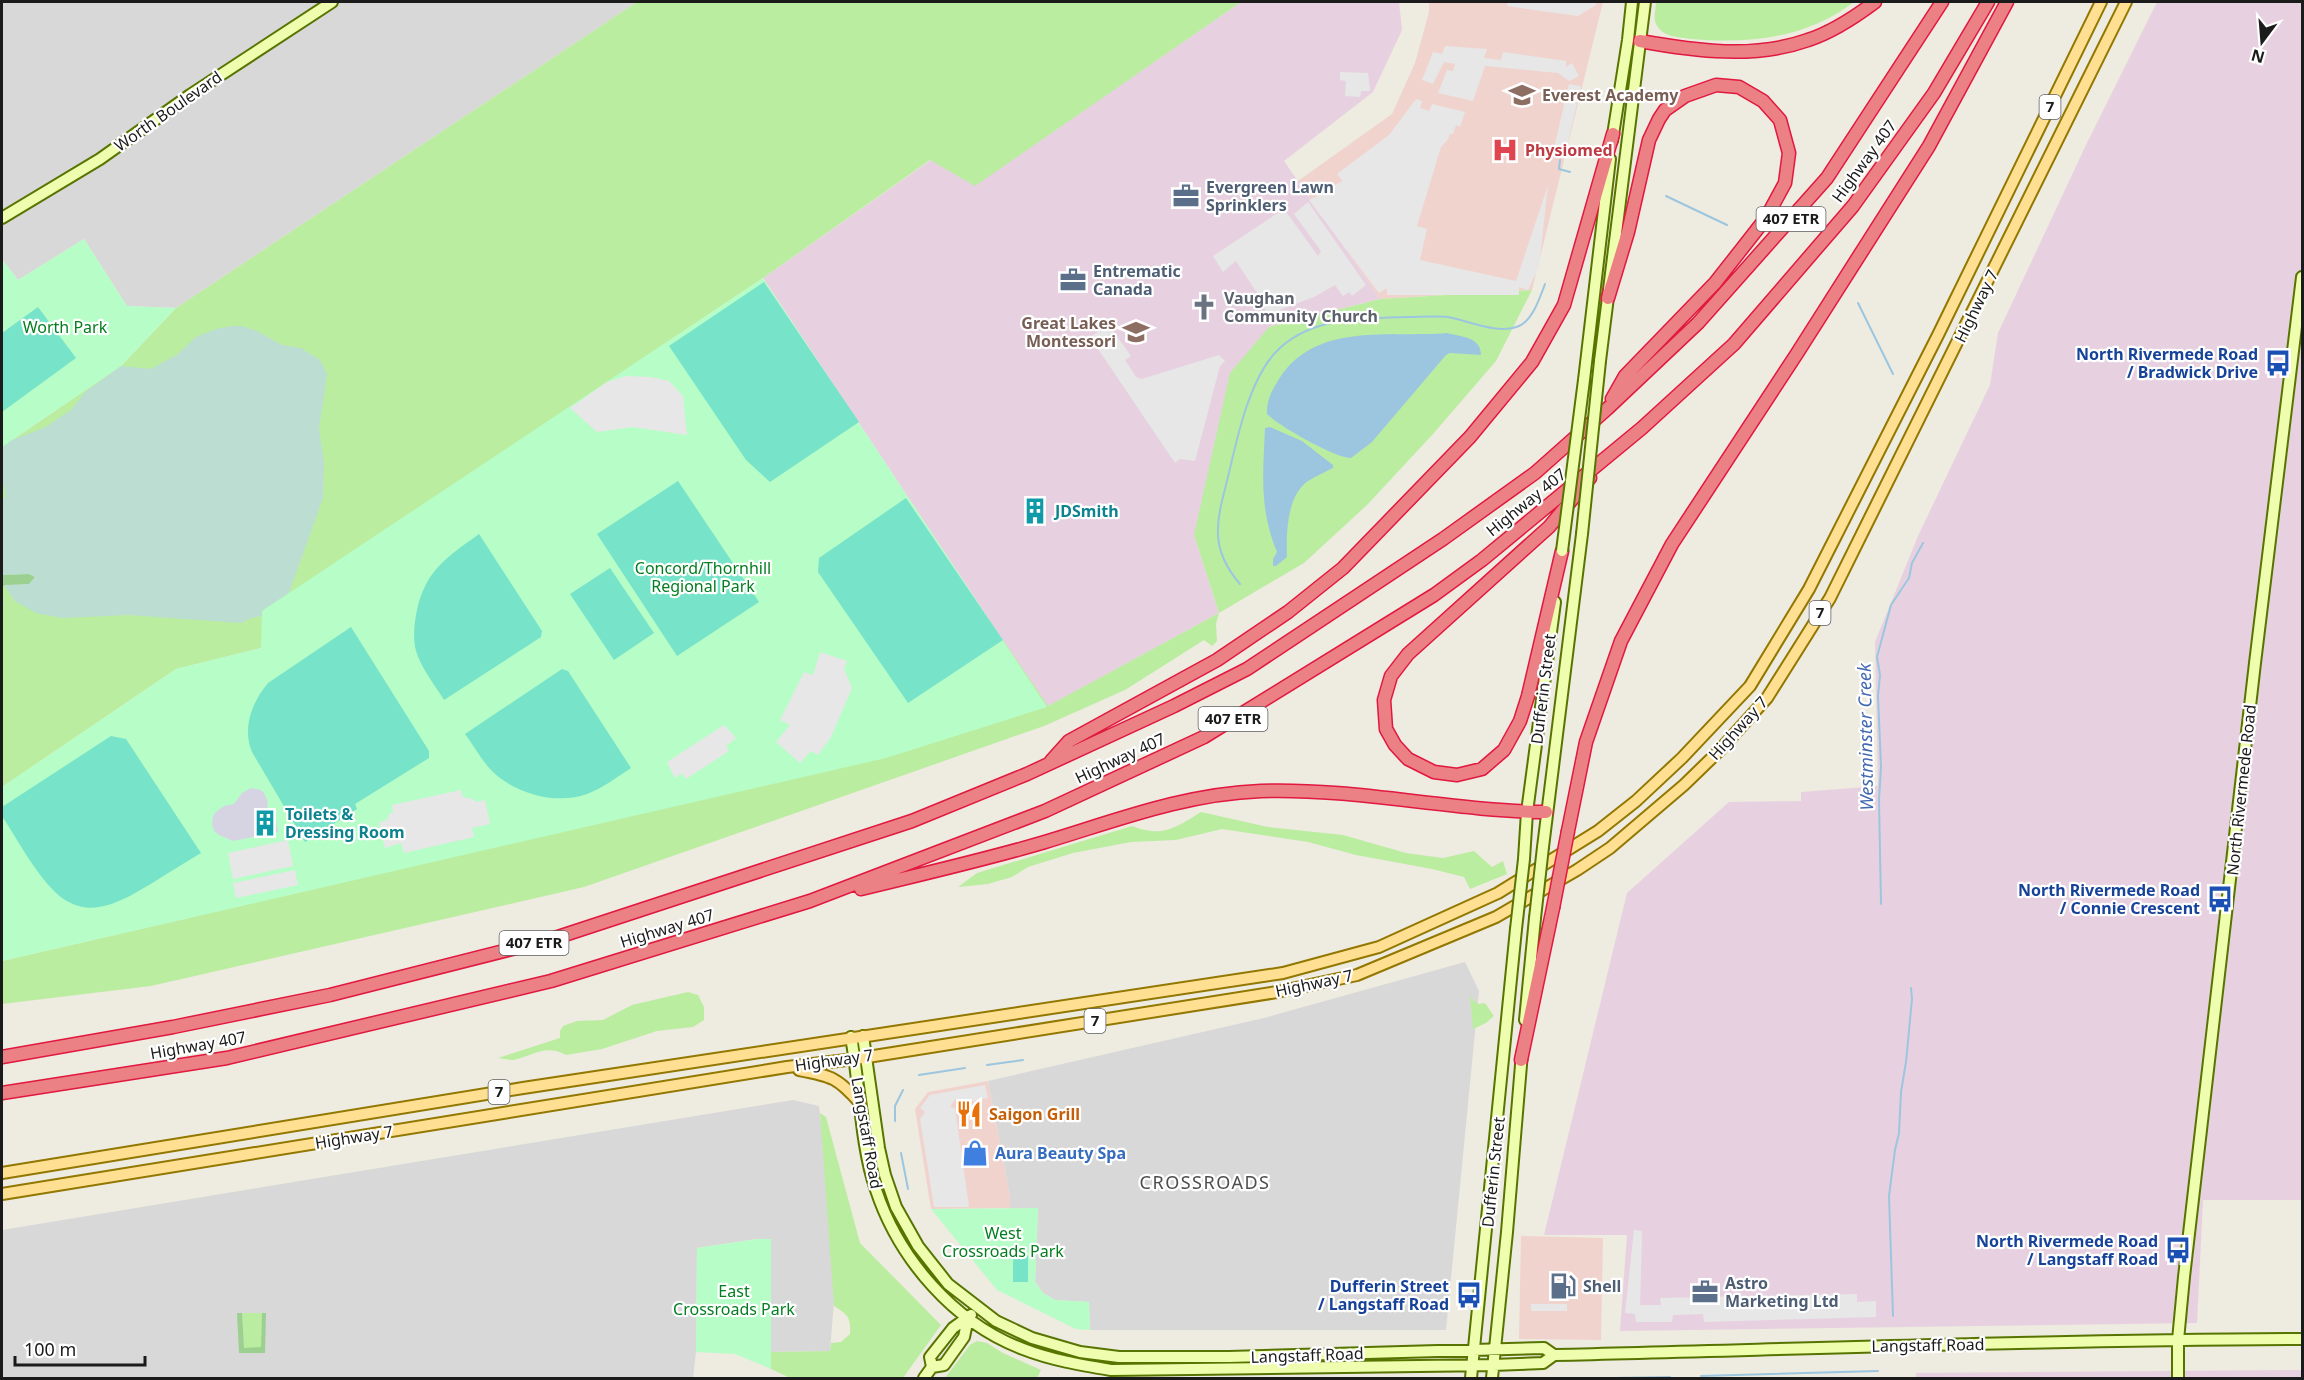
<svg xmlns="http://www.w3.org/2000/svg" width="2304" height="1380" font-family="'Noto Sans',sans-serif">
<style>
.residential{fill:#d9d8d8}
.commercial{fill:#f1d3cd}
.industrial{fill:#e7d1e0}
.grass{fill:#bbeda1}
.forest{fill:#9bd091}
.wetland{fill:#bbddd2}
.park{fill:#b7fdc7}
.pitch{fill:#77e3c9}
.parking{fill:#e7e7e7}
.plaza{fill:#d6d4e3}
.water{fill:#9cc6df}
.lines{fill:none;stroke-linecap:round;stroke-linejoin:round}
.stream{stroke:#9cc6df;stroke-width:2}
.secondary-casing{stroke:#577400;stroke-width:14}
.primary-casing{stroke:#927700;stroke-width:14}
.highway-casing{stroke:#e1183f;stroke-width:15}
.secondary{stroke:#eefeae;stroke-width:10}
.primary{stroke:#ffe093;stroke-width:10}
.highway{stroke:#ec8185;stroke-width:12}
.secondary-bridge-casing{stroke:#577400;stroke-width:14;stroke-linecap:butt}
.highway-bridge-casing{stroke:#e1183f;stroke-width:15;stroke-linecap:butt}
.secondary-bridge{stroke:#eefeae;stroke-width:10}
.highway-bridge{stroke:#ec8185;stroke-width:12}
.labels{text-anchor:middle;stroke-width:4.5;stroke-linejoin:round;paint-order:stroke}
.shield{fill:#fff;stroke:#5f5f5f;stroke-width:1.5}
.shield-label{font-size:15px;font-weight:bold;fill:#1b1b1b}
.education-label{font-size:16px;font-weight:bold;fill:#785e54;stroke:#fff;text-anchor:start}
.street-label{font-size:16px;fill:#1b1b1b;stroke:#fff}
.health-label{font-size:16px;font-weight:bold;fill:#be3a42;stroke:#fff;text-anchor:start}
.service-label{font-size:16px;font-weight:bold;fill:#4e5e75;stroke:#fff;text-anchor:start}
.worship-label{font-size:16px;font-weight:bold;fill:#5b616d;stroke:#fff;text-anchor:start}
.park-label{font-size:16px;fill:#047e20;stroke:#fff}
.transit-label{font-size:16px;font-weight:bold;fill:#164399;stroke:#fff;text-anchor:end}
.culture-label{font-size:16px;font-weight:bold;fill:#0d838f;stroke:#fff;text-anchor:start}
.food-label{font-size:16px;font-weight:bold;fill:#c56008;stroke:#fff;text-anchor:start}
.shop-label{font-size:16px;font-weight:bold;fill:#366cbe;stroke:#fff;text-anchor:start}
.water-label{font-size:18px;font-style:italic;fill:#4269b0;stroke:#fff}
.neighbourhood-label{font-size:18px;letter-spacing:1.5px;fill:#4e4e4e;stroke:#fff}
</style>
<rect width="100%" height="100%" fill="#eeebe0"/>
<!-- residential -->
<path class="residential" d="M2 2H637L176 308 127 306 84 239 18 280 2 259Z
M1465 962 1479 991 1446 1330H1090L1089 1302 1055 1300 1043 1293 1035 1282 1038 1209 1010 1208V1197L988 1081 1264 1018Z
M793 1100 819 1106 832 1222 834 1301 830 1351 771 1352V1239H757L697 1248 696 1352 693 1378H2V1230Z"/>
<!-- commercial -->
<path class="commercial" d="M1429 2H1603L1532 290 1380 299 1298 181 1392 114 1415 63 1429 12Z
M988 1081 1010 1197V1208L931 1209 915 1109 928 1092Z
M1521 1236 1603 1238 1601 1340 1519 1339Z"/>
<!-- industrial -->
<path class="industrial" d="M1241 2H1399L1402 30 1373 92 1284 161 1380 299 1269 327 1194 535 1219 613 1047 707 763 278 931 160 975 185Z
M2157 2H2302V1200H2203L2197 1323 1620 1331 1627 1235H1544L1627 893 1729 802 1801 801V792L1878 786 1875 642 1918 536 1990 385 1998 333 2086 145Z
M2302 1370V1378H1916V1373Z"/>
<!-- grass -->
<path class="grass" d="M637 2H1241L975 186 930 160 763 278 549 421 261 648 176 669 2 787V447L121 366 176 308Z
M1656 2H1854C1807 38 1750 44 1692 39 1679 37 1663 38 1656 24 1653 18 1656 9 1656 2Z
M1532 290 1496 361 1433 434 1367 505 1304 563 1219 613 1216 624 1217 641 1212 646 1204 640 1125 690 1044 726 584 887 151 986 2 1004V961L357 879 1003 640 1048 706 1219 613 1194 535 1230 373 1269 327 1380 299Z
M1201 812 1268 827 1343 835 1406 853 1443 858 1474 851 1492 867 1503 861 1507 874 1470 889 1464 877 1432 869 1356 855 1308 842 1222 829 1176 840 1131 842 1073 853 1028 867 1012 877 988 884 958 887 977 873 1132 826C1163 838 1175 828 1201 812Z
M688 992 698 995 704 1007V1020L693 1027 657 1031 602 1049 566 1055C545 1043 531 1057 513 1060 508 1060 502 1058 498 1058L560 1038V1031L563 1026 577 1021 603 1020 632 1005Z
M1470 996 1477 1004 1485 1003 1494 1016 1486 1023 1473 1029Z
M820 1113 826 1117 860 1243 941 1325 903 1378H790L771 1369V1352L830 1351 831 1343 841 1342 850 1334C851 1317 848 1315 834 1306Z
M242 1313H262L261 1348H244Z
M977 1341 987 1343 1003 1353 1041 1370 1037 1378H945L970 1345Z"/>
<!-- forest -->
<path class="forest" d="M29 574 35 577 29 584 2 586V575Z
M237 1313H242L244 1348 261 1347 262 1313H266L265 1353H239Z"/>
<!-- wetland -->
<path class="wetland" d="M231 326H242L257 331 282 345 301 348 320 360 327 374 319 429 324 462 323 498 289 593 262 611V616L251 618 241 623 129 615 62 618 36 613 15 601 4 585 29 584 35 577 29 574 2 575V501L6 496 2 477V447L9 441 46 427 72 409 85 392 121 366 151 369 178 354 196 337 216 329Z"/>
<!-- park -->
<path class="park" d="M84 239 127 306 176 308 121 366 2 447V259L18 280Z
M763 278 1047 707 886 758 2 961V787L176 669 261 648 262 611Z
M1038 1208 1035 1282 1043 1293 1055 1300 1089 1302 1090 1330 1076 1329 997 1290 931 1209Z
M757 1239H771V1369L735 1354 696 1352 697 1248Z"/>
<!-- pitch -->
<path class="pitch" d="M764 282 859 422 770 482 746 460 669 346Z
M38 307 76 358 2 412V333Z
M678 481 759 602 677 656 597 534Z
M906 498 1003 640 908 703 818 572 819 558Z
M479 534 542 631 541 637 444 700C435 685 421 668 416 651 413 639 414 627 416 615 424 571 446 558 479 534Z
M610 568 654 633 614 660 570 594Z
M351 627 429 751V758L355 804 357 809 305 842 252 752C242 728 252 702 268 683Z
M562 669 568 671 631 768C617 777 603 788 587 794 557 805 515 794 492 771 482 761 474 746 465 734Z
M111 736 126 739 201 853C185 863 169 872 154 882 122 901 87 924 54 891 33 870 18 840 2 816V807Z
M1013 1255H1028V1282H1013Z"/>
<!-- parking -->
<path class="parking" d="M1508 2H1597L1596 5 1578 16 1507 6Z
M1445 46 1487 49 1484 58 1501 60 1503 52 1566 61V67L1572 63 1579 76 1569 81 1558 73 1485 66 1473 101 1438 93 1447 70 1453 71 1455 64 1444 62 1433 84 1422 80 1433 52 1442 54Z
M1340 72 1368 73 1370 91H1361L1360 97 1345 96 1346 81 1340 80Z
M1569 84 1581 86 1565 155 1553 152Z
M1416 99 1422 101 1420 108 1429 111 1432 104 1465 112 1460 127 1456 125 1453 134H1450L1448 139 1441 147 1417 226 1427 229 1420 260 1516 281 1548 185 1539 267 1528 290 1519 287V295H1387V288L1379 293 1309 200 1317 196 1309 187 1320 180 1328 188 1343 181 1337 174 1389 135Z
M1308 202 1366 285 1352 296 1349 292 1343 296 1335 285 1314 297 1282 309 1273 318 1256 299 1259 296 1236 261 1223 272 1213 256 1284 209 1318 256 1321 251 1294 214Z
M1109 325 1131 356 1125 360 1136 377 1142 379 1219 355 1225 361 1220 366 1195 461 1180 459 1175 463 1090 337Z
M626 376 651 377 669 381 683 396 687 435 633 427 597 432 570 408 607 382Z
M820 652 847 661 844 669 852 688 831 737 818 755 811 751 800 763 776 742 790 725 780 720 804 672 813 675Z
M724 725 736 738 726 746 729 751 686 779 682 773 675 778 667 762Z
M461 790 463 797 473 799 476 802 485 800 490 824 472 828 474 837 404 853 401 843 385 848 379 822 387 820 389 814 393 812 392 805Z
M288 840 293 866 233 879 228 853Z
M295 870 298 885 236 898 233 883Z
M985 1085 988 1098 958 1104 956 1098 950 1107 955 1108 969 1207H934L920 1119 925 1112 920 1108 930 1095Z
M1634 1230 1642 1231 1640 1305H1661L1660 1298 1857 1294V1302L1876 1301V1317L1704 1322 1703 1314 1673 1315 1672 1322H1636L1635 1314 1625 1313Z
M1531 1304H1567V1311H1531Z"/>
<!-- plaza -->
<path class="plaza" d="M251 788 261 790 264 793 268 802 267 809 276 819 278 832 233 841 219 835 214 831 212 824 213 816 217 811 224 806 234 804 242 793Z"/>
<!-- water -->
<path class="water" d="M1447 333C1462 337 1481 337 1481 355L1450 353 1446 355 1372 442 1351 458C1335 458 1279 426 1267 414 1266 401 1272 390 1279 379 1316 321 1389 338 1447 333Z
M1270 427 1302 441 1333 465V468C1325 472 1316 476 1308 481 1287 495 1286 534 1287 557L1276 566H1273V559L1277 552C1259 509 1263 473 1265 428Z"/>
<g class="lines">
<!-- stream -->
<path class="stream" d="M1560 160 1559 169 1570 172
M1666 196 1727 225
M1858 303 1893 374
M1240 584C1208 547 1217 520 1228 477 1237 439 1248 384 1274 354 1307 317 1361 318 1407 317 1420 317 1435 316 1448 317 1469 321 1498 335 1519 326 1533 320 1540 297 1545 284
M1881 904 1879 800 1881 767 1878 696 1880 675 1877 657 1891 605 1909 578 1912 563 1923 543
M987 1065 1023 1060
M919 1075 965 1068
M895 1121V1106L903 1090
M901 1153 908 1189
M1893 1316 1889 1196 1895 1150 1899 1133 1901 1092 1906 1062 1912 999 1911 988
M1701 1376 1878 1371
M1612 1378 1670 1377"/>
<!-- secondary casing -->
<g class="secondary-casing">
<path id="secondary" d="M1612 141 1628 40 1632 2
M2 218 100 159 190 95 332 2
M1600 361 1645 2
M1584 380 1610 159
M1543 847 1582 534
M1524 859 1527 812 1555 602
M1525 1020 1535 918
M863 1036 879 1148 885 1175 896 1207 918 1246 948 1284 996 1321 1032 1338 1080 1352 1119 1357H1229L1544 1348 1554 1355C1803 1349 2053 1340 2302 1339
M851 1037C860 1085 860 1145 876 1190 899 1259 954 1323 1023 1349 1051 1360 1081 1365 1111 1370L1493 1365 1543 1363 1554 1355
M932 1367 930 1357 953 1328 971 1315
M924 1378 932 1367 944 1365 964 1337 968 1318
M1471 1378 1516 929
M1492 1378 1507 1232 1522 1053
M2178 1378V1340L2184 1277 2255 663 2302 277"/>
</g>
<!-- primary casing -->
<g class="primary-casing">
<path id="primary" d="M799 1070C832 1076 838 1078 860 1103
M2 1173 523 1088 1283 973 1379 947 1498 893 1598 831 1636 801 1682 758 1750 686 1809 589 1938 335 2101 2
M2 1194 787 1067 855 1059 1277 992 1357 975 1496 917 1577 870 1610 848 1684 785 1719 751 1767 698 1830 598 2126 2"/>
</g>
<!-- highway casing -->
<g class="highway-casing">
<path id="highway" d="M1640 41C1695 51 1755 59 1808 40 1833 32 1855 17 1875 2
M1608 298 1628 232 1649 140 1659 119 1665 110 1685 96 1716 85 1739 87 1763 101 1780 120 1789 153 1785 183 1766 218 1715 283 1625 376 1612 399
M1562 551 1528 696 1520 721 1504 750 1482 769 1457 775 1434 772 1408 759 1395 745 1386 729 1384 700 1391 676 1408 654 1549 527 1590 478
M1051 761 1069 741 1217 660 1288 612 1343 568 1470 437 1532 362 1564 305 1613 134
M1568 831 1586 742 1621 641 1672 544 1796 355 1929 146 2007 2
M861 889C922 874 984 860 1045 842 1118 820 1184 794 1261 791 1357 788 1451 811 1546 812
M2 1057 173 1027 330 995 555 938 912 821 1027 774 1174 706 1247 669 1443 539 1535 473 1607 409 1698 323 1827 178 1942 2
M1521 1060 1553 908
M2 1093 227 1058 551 981 810 901 1045 811 1204 737 1434 595 1482 560 1642 428 1734 344 1853 206 1934 93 1988 2"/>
</g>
<!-- secondary -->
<use href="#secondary" class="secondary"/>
<!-- primary -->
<use href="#primary" class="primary"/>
<!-- highway -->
<use href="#highway" class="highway"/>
<!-- secondary-bridge casing -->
<g class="secondary-bridge-casing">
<path id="secondary-bridge" d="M1582 534 1600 361
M1562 551 1584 380
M1535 918 1543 847
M1516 929 1524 859"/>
</g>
<!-- highway-bridge casing -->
<g class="highway-bridge-casing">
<path id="highway-bridge" d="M1553 908 1568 831"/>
</g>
<!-- secondary-bridge -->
<use href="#secondary-bridge" class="secondary-bridge"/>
<!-- highway-bridge -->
<use href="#highway-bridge" class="highway-bridge"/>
</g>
<!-- icons -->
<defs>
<g id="school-bare" transform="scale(2.07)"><path d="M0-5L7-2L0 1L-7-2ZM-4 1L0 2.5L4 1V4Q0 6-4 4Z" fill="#8d6e63" stroke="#fff" stroke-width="2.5" paint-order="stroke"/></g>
<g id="hospital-bare" transform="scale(2.07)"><path d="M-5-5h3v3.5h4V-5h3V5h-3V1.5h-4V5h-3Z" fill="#e0444e" stroke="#fff" stroke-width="2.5" paint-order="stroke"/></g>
<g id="office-bare" transform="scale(2.07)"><path d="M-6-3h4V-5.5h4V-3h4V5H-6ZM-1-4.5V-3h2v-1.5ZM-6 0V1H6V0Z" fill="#5c6f8a" stroke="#fff" stroke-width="2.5" paint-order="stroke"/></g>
<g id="church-bare" transform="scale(2.07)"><path d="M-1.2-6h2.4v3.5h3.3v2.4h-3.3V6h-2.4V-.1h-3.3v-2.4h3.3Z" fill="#6b7280" stroke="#fff" stroke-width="2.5" paint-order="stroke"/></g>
<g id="bus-bare" transform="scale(2.07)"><path d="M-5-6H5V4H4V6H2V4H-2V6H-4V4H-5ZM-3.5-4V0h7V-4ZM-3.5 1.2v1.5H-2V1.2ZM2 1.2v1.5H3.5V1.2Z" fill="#1a4fb4" stroke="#fff" stroke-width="2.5" paint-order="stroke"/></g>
<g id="building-bare" transform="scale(2.07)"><path d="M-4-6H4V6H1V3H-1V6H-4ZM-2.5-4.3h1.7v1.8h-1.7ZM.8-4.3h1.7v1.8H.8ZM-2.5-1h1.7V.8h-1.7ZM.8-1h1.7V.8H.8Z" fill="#0f9aa8" stroke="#fff" stroke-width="2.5" paint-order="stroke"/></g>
<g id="restaurant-bare" transform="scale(2.07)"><path d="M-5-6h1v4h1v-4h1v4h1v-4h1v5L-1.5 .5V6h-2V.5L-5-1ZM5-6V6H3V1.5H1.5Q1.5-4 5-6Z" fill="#e8710a" stroke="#fff" stroke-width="2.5" paint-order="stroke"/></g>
<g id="shop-bare" transform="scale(2.07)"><path d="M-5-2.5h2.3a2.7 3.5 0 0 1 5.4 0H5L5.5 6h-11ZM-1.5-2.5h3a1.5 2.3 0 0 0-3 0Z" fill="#3f7fe0" stroke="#fff" stroke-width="2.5" paint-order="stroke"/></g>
<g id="fuel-bare" transform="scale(2.07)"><path d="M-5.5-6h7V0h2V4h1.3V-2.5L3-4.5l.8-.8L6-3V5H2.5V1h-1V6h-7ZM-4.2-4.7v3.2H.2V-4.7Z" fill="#5c6f8a" stroke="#fff" stroke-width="2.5" paint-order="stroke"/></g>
</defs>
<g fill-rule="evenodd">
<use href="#school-bare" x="1522" y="95"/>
<use href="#hospital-bare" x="1505" y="150"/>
<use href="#office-bare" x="1186" y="196"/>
<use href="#office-bare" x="1073" y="280"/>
<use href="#church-bare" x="1204" y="307"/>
<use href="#school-bare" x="1136" y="332"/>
<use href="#bus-bare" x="2278" y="363"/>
<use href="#building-bare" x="1035" y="511"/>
<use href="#building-bare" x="265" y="823"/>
<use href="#bus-bare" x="2220" y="899"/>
<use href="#restaurant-bare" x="969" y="1114"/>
<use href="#shop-bare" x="975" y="1153"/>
<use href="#bus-bare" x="2178" y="1250"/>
<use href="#fuel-bare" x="1563" y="1286"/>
<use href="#office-bare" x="1705" y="1292"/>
<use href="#bus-bare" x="1469" y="1295"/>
</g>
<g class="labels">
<!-- shield labels -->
<g class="shield">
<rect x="2039.5" y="95" width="21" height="24" rx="4.5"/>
<rect x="1756.5" y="207" width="69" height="24" rx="4.5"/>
<rect x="1809.5" y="601" width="21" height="24" rx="4.5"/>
<rect x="1198.5" y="707" width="69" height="24" rx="4.5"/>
<rect x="499.5" y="931" width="69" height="24" rx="4.5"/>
<rect x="1084.5" y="1009" width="21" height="24" rx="4.5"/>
<rect x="488.5" y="1080" width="21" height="24" rx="4.5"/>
</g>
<g class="shield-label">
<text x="2050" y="112">7</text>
<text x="1791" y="224">407 ETR</text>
<text x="1820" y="618">7</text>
<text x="1233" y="724">407 ETR</text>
<text x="534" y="948">407 ETR</text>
<text x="1095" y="1026">7</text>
<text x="499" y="1097">7</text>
</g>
<!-- education labels -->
<g class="education-label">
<text x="1542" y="101">Everest Academy</text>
<text x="1116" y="329" text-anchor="end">Great Lakes<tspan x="1116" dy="18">Montessori</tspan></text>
</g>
<!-- street labels -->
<g class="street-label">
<text transform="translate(168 111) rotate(-35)" y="6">Worth Boulevard</text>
<text transform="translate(1864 161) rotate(-54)" y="6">Highway 407</text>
<text transform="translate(1976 306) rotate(-64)" y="6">Highway 7</text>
<text transform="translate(1526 502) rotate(-39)" y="6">Highway 407</text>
<text transform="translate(1543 689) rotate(-83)" y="6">Dufferin Street</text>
<text transform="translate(1738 728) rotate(-48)" y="6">Highway 7</text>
<text transform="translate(1120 758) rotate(-25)" y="6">Highway 407</text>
<text transform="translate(2241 790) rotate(-84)" y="6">North Rivermede Road</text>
<text transform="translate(667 928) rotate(-17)" y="6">Highway 407</text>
<text transform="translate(1314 983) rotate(-12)" y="6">Highway 7</text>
<text transform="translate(198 1045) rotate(-10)" y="6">Highway 407</text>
<text transform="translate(834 1060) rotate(-8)" y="6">Highway 7</text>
<text transform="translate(867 1133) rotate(80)" y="6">Langstaff Road</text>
<text transform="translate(354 1137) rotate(-9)" y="6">Highway 7</text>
<text transform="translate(1493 1172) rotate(-84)" y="6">Dufferin Street</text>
<text transform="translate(1928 1345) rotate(-1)" y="6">Langstaff Road</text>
<text transform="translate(1307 1355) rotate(-2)" y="6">Langstaff Road</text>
</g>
<!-- health labels -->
<g class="health-label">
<text x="1525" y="156">Physiomed</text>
</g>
<!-- service labels -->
<g class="service-label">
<text x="1206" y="193">Evergreen Lawn<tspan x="1206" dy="18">Sprinklers</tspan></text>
<text x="1093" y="277">Entrematic<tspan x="1093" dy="18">Canada</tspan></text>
<text x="1725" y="1289">Astro<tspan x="1725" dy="18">Marketing Ltd</tspan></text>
<text x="1583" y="1292">Shell</text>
</g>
<!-- worship labels -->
<g class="worship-label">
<text x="1224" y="304">Vaughan<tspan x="1224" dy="18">Community Church</tspan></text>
</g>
<!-- park labels -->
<g class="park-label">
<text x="65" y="333">Worth Park</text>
<text x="703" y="574">Concord/Thornhill<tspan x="703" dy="18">Regional Park</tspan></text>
<text x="1003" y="1239">West<tspan x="1003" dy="18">Crossroads Park</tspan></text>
<text x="734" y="1297">East<tspan x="734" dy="18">Crossroads Park</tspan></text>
</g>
<!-- transit labels -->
<g class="transit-label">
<text x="2258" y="360">North Rivermede Road<tspan x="2258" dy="18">/ Bradwick Drive</tspan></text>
<text x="2200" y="896">North Rivermede Road<tspan x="2200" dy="18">/ Connie Crescent</tspan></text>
<text x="2158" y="1247">North Rivermede Road<tspan x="2158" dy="18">/ Langstaff Road</tspan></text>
<text x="1449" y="1292">Dufferin Street<tspan x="1449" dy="18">/ Langstaff Road</tspan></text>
</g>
<!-- culture labels -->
<g class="culture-label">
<text x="1055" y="517">JDSmith</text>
<text x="285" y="820">Toilets &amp;<tspan x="285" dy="18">Dressing Room</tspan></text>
</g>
<!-- food labels -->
<g class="food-label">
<text x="989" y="1120">Saigon Grill</text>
</g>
<!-- shop labels -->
<g class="shop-label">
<text x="995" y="1159">Aura Beauty Spa</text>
</g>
<!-- water labels -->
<g class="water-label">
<text transform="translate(1866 737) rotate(-91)" y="6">Westminster Creek</text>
</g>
<!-- neighbourhood labels -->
<g class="neighbourhood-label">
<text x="1205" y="1189">CROSSROADS</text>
</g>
</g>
<!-- border -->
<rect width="2304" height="1380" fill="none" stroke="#1b1b1b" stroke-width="6"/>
<!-- north arrow -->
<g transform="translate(2262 42) rotate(196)" stroke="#ffffff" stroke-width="4.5" paint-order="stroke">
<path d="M0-4.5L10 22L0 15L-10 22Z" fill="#1b1b1b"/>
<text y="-9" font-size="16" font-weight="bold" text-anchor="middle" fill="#1b1b1b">N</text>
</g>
<!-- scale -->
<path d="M15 1356v9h130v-9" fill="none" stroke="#1b1b1b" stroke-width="3"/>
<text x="24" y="1356" font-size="18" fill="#1b1b1b" stroke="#ffffff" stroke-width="4.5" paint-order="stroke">100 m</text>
</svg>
